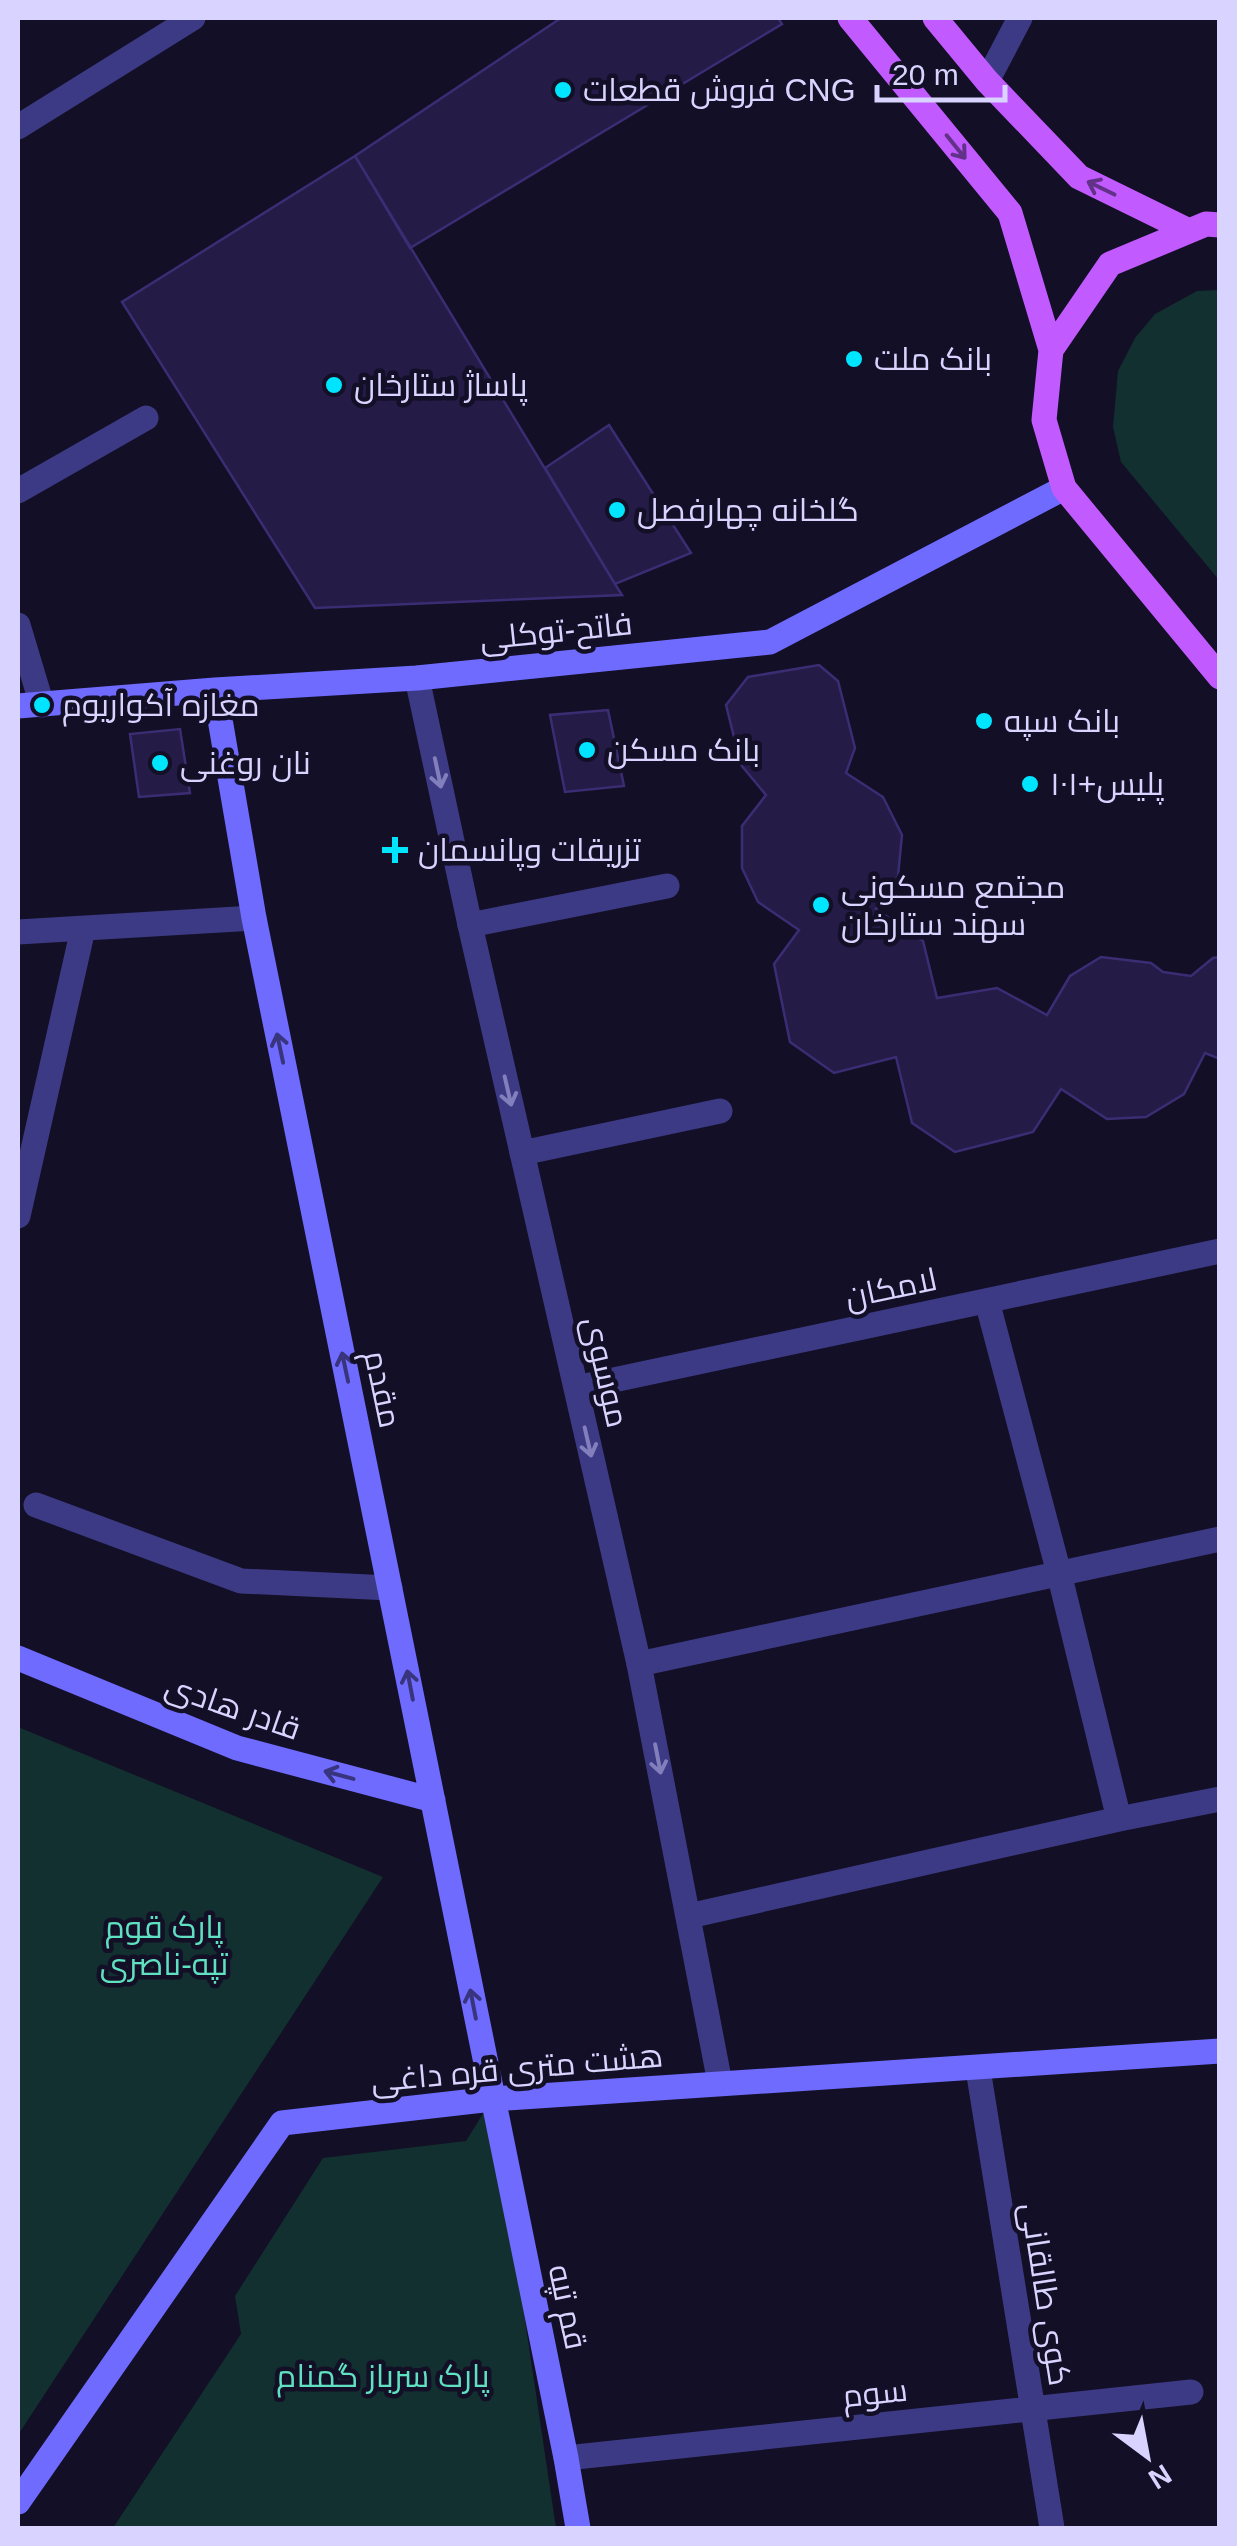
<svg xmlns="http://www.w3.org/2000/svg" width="1237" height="2546" font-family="Arial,Cairo,sans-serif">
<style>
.green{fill:#12302f}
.building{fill:#241b47;stroke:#3b2d73;stroke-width:2.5}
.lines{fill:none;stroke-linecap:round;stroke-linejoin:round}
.lane{stroke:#3d3a85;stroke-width:25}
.street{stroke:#3d3a85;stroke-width:25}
.secondary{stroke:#6f6bff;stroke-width:25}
.primary{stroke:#c25bff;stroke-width:25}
.oneway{stroke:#623188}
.oneway2{stroke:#837fbc}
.oneway3{stroke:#38347d}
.poi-dot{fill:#00e5ff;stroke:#130f26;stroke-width:4}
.labels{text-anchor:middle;stroke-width:9;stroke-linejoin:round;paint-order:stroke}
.poi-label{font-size:32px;fill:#d9d4ff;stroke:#130f26;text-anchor:start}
.street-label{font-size:32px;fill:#d9d4ff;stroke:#130f26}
.park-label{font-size:32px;fill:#5fe0c0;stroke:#130f26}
</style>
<rect width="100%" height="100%" fill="#130f26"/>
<!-- green -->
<path class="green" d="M1219 290 1220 291 1219 580 1121 462 1113 427 1118 371 1135 338 1155 314 1197 291Z
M18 1727 383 1877 18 2435Z
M492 2099 556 2528H113L241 2334 235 2296 323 2158 466 2141Z"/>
<!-- building -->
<path class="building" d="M561 18H778L782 24 410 248 355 156Z
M355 156 615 584 622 595 315 608 122 302Z
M609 425 691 553 615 584 545 468Z
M819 665 838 681 855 748 846 773 883 797 902 835 898 876 876 909 923 941 937 998 997 988 1047 1015 1070 976 1101 957 1151 963 1163 972 1191 976 1213 958 1220 957V1059L1205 1053 1184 1094 1146 1117 1107 1119 1061 1089 1033 1132 955 1152 912 1123 896 1057 834 1073 790 1042 774 964 799 930 758 902 742 868V826L766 795 741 765 726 705 748 677Z
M608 710 624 786 565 792 550 715Z
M180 729 190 793 139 797 130 734Z"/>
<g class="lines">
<!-- lane -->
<path class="lane" d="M18 127 193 18
M18 491 146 418
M18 625 42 705
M470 925 667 886
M522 1153 720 1111
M18 1216 83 929
M987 1301 1059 1573 1119 1819
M36 1505 241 1581 390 1588
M639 1664 1220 1539
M689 1916 1119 1819 1220 1799"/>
<!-- street -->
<path class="street" d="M987 81 1020 18
M417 678 470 925 639 1664 720 2083
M18 932 254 918
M576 1388 1220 1251
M978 2069 1052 2528
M566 2458 1191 2392"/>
<!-- secondary -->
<path class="secondary" d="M215 690 254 918 566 2458 578 2528
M18 706 215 690 417 678 770 642 1064 488
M18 1658 237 1748 433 1800
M18 2502 282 2123 492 2099 1220 2051"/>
<!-- primary -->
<path class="primary" d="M850 18 1010 213 1051 350
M935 18 987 81 1079 177 1189 231
M1220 225 1206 224 1110 264 1051 350 1044 420 1064 488 1220 677"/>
</g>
<!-- one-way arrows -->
<defs><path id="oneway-shaft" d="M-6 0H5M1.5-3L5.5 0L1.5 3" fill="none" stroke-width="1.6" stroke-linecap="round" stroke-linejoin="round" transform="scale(2.5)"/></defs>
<g class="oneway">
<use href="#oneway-shaft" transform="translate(956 147) rotate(51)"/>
<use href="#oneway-shaft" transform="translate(1101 188) rotate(-154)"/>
</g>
<g class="oneway2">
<use href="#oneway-shaft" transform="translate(438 773) rotate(78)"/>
<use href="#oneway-shaft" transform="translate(508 1091) rotate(77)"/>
<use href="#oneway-shaft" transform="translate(588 1442) rotate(77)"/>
<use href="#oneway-shaft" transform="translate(658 1759) rotate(79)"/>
</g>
<g class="oneway3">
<use href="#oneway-shaft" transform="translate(280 1048) rotate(-102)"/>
<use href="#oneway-shaft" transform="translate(345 1367) rotate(-102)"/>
<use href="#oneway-shaft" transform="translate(410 1685) rotate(-101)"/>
<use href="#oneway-shaft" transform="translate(339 1775) rotate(-165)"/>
<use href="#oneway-shaft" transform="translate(473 2004) rotate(-101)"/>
</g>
<!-- markers -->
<g class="poi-dot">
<circle cx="563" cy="90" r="10"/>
<circle cx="854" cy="359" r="10"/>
<circle cx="334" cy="385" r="10"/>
<circle cx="617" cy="510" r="10"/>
<circle cx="42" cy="705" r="10"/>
<circle cx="984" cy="721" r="10"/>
<circle cx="587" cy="750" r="10"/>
<circle cx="160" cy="763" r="10"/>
<circle cx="1030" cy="784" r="10"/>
<path d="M390 835h10v10h10v10h-10v10h-10v-10h-10v-10h10z"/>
<circle cx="821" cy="905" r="10"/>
</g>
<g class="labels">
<!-- poi labels -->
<g class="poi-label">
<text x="583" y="101">فروش قطعات CNG</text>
<text x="874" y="370">بانک ملت</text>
<text x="354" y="396">پاساژ ستارخان</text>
<text x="637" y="521">گلخانه چهارفصل</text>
<text x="62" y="716">مغازه آکواریوم</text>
<text x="1004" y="732">بانک سپه</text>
<text x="607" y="761">بانک مسکن</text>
<text x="180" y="774">نان روغنی</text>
<text x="1050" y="795">پلیس+۱۰۱</text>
<text x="418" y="861">تزریقات وپانسمان</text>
<text x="841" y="898">مجتمع مسکونی<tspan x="841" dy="37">سهند ستارخان</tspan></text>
</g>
<!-- street labels -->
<g class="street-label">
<text transform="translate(556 631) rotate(-6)" y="11">فاتح-توکلی</text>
<text transform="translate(891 1288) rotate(-12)" y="11">لامکان</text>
<text transform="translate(606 1372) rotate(77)" y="11">موسوی</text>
<text transform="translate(383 1389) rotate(78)" y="11">مقدم</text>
<text transform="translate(233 1707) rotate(19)" y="11">قادر هادی</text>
<text transform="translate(517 2068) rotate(-5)" y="11">هشت متری قره داغی</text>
<text transform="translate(1046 2294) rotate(81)" y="11">کوی طالقانی</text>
<text transform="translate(568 2307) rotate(78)" y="11">قم تپه</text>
<text transform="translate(875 2393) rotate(-6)" y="11">سوم</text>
</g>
<!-- park labels -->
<g class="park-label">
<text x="164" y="1938">پارک قوم<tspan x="164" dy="37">تپه-ناصری</tspan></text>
<text x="383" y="2387">پارک سرباز گمنام</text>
</g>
</g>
<!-- border -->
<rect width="1237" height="2546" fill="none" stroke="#d9d4ff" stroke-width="40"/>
<!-- north arrow -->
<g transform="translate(1147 2456) rotate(148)" stroke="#130f26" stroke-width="8" paint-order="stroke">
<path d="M0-8L18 38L0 25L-18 38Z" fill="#d9d4ff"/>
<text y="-15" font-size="28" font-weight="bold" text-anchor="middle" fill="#d9d4ff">N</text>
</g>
<!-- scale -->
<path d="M877 85v15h128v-15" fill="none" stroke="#d9d4ff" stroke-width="5"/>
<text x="892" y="85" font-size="30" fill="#d9d4ff" stroke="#130f26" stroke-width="8" paint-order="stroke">20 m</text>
</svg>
